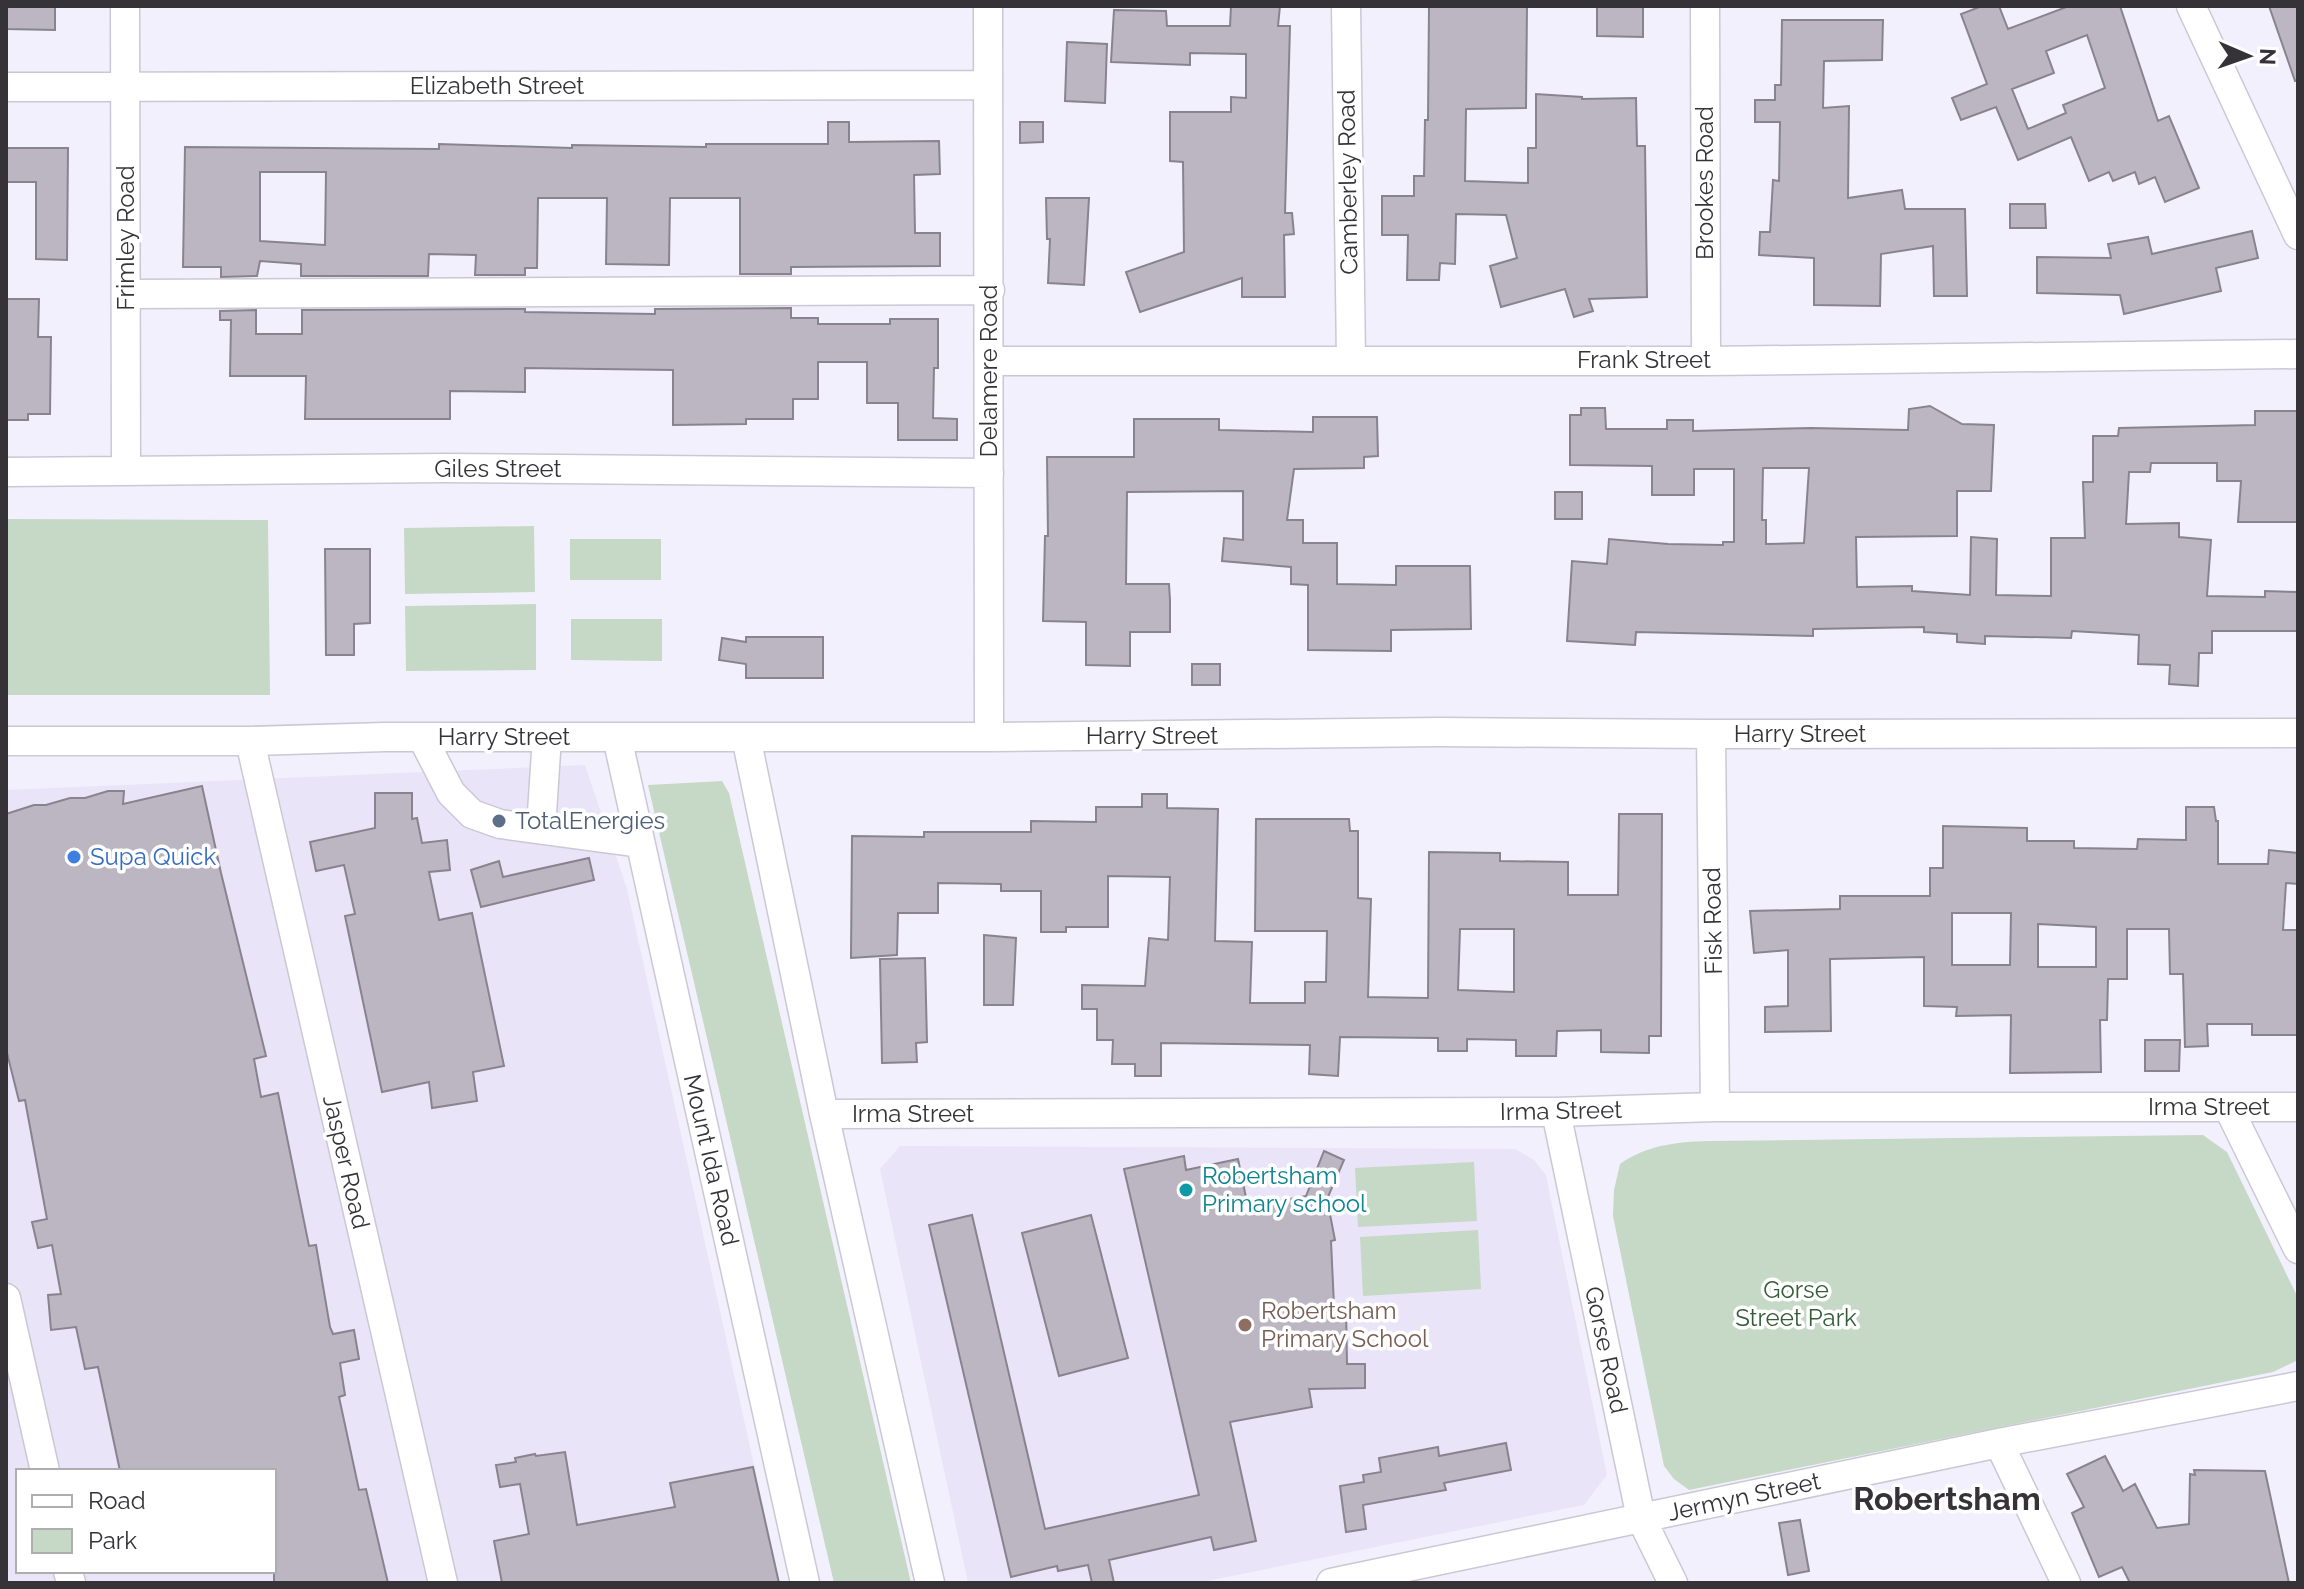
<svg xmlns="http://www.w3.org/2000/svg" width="2304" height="1589" font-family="Raleway,sans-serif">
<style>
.built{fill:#e9e4f8;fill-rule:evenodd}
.green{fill:#c5d9c6}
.building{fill:#bbb6c2;stroke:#88838f;stroke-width:2;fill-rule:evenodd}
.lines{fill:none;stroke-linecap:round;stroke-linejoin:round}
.minor-casing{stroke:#cbc8d5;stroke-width:31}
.minor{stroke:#fff;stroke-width:28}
.service-dot{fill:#5c6f8a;stroke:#fff;stroke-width:3}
.shop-dot{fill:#3f7fe0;stroke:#fff;stroke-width:3}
.culture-dot{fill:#0f9aa8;stroke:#fff;stroke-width:3}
.education-dot{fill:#8d6e63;stroke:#fff;stroke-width:3}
.labels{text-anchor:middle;stroke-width:7;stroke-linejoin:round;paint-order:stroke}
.street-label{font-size:24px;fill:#353338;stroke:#fff}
.service-label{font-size:24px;fill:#4e5e75;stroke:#fff;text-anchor:start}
.shop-label{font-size:24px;fill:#366cbe;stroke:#fff;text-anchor:start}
.culture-label{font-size:24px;fill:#0d838f;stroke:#fff;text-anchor:start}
.park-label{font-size:24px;fill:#355c39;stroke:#fff}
.education-label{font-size:24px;fill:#785e54;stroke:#fff;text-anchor:start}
.district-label{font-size:32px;font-weight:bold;fill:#353338;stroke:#fff}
</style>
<rect width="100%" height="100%" fill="#f3f0fd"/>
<!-- built -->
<path class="built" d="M585 765 627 889 780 1583H6V790ZM18 1471H274V1571H18Z
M900 1146 1515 1149 1534 1160 1546 1175 1607 1475 1584 1505 1197 1583H968L880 1169Z"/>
<!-- green -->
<path class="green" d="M6 519 268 520 270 695H6Z
M534 526 535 592 405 594 404 528Z
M570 539H661V580H570Z
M536 604V670L406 671 405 606Z
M571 619H662V661L571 660Z
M722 781 729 793 911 1583H834L648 785Z
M2203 1135 2227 1152 2298 1298V1360L2273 1372 1689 1490 1674 1479 1664 1466 1613 1216 1614 1190 1620 1164C1647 1145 1676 1142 1708 1141Z
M1474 1162 1477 1221 1358 1227 1355 1168Z
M1478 1230 1481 1289 1363 1296 1360 1237Z"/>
<!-- building -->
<path class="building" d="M6 6H55V30L6 29Z
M1231 6H1280L1278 26H1290L1285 213H1292L1294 234 1284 235 1285 297H1242V278L1140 312 1126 272 1184 252 1183 162 1170 161V112H1231V97L1246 98V54L1190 53V65L1111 62 1114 10 1166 11 1167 26H1230Z
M1429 6H1527L1526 108 1466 109 1465 181 1528 183V148H1536V94L1582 97V99L1636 98 1637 146H1645L1647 297 1589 299 1593 311 1574 317 1565 289 1501 307 1490 266 1517 258 1506 215 1456 214 1455 264 1440 263 1439 280H1407L1408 235H1382V196H1414V176H1424L1425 120H1428Z
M1597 6H1643V37L1597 36Z
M1982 6H1999L2008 29 2069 6H2120L2158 121 2169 116 2199 188 2165 202 2155 177 2139 184 2135 172 2113 181 2109 172 2089 181 2071 137 2018 160 1996 107 1961 120 1952 98 1987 84 1961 14ZM2087 35 2105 88 2063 105 2066 113 2028 129 2012 89 2054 73 2046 51Z
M2269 6H2298V80L2295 81Z
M1782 20H1883L1882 60 1824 61 1823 108 1849 106 1848 198 1902 190 1905 209H1965L1967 296H1934L1933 246 1881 254 1880 306 1814 305V258L1759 255 1760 232H1770L1773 180 1779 181 1780 122H1755V100H1775V85H1781Z
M1067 42 1107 44 1105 103 1065 101Z
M828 122H849V142L939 141 940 174 914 175 915 233H940V266L791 267V274H740V198H670L669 265 606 264 607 198H538L537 268H525V275H475L476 255 429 254 428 276H301V264L260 261 257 276 221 277V267H183L185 147 439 149V144L572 148V145L706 147V144H828ZM260 172H326L325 245 260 241Z
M1020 122H1043V142L1020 143Z
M6 148H68L67 260 36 259V182H6Z
M1046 198H1089L1084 285 1048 283 1050 239H1047Z
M2010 204H2045L2046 228H2010Z
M2252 231 2258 258 2216 268 2221 291 2124 314 2120 295 2037 293V257L2111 258 2108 244 2148 237 2152 254Z
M6 299H39L38 337H51L50 414H28V420H6Z
M791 308V318H818V324H890V319H938V368H934L933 418 957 419V440H898V403H867V362H818V399H793V419H746V424L673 425V370L525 368V392L450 391V419H305L306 376H230L231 320H220V311L256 310V334H302V310L525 309V312L655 314V309Z
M1930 406 1962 424 1994 425 1991 491H1957V536L1856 537 1857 587 1912 586V591L1970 595 1971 537 1997 539 1996 595 2051 596V538H2085L2083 482H2093V436H2118L2119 428 2255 425V411H2298V522H2238L2241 481H2217V463H2151L2150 472H2129L2126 524 2179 523V537L2211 540 2207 596 2265 597V591L2298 592V631H2212V653H2199L2198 686 2169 684 2170 665 2138 664 2139 635 2072 631 2071 638 1985 636V644L1957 642V634L1924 632V627L1813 629V636L1636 632 1635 645 1567 641 1572 561 1607 564 1609 539 1668 544 1723 545V542H1734V469H1694V495H1652V466L1570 465V415H1581V408H1605L1606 429H1667V420H1693V431L1811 428 1908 430 1909 409ZM1763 468H1809L1804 543 1766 544V520H1762Z
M1313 417H1377L1378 456 1364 457V468L1294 469 1287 520H1303V543H1337V584L1396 585V566H1470L1471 629 1391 630V651L1308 650V585L1291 584V567L1222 561 1224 538 1243 540V491L1127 492 1126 584H1169L1170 600V632H1130V666L1086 665V622L1043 621 1045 536H1048L1047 457H1134V419H1219V430L1313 432Z
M1555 492H1582V519H1555Z
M325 549H370V623L354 624V655H326Z
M746 637H823V678H746V664L719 660 722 638 746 642Z
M1192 664H1220V685H1192Z
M202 786 221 873 266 1056 254 1059 261 1097 278 1093 309 1246 316 1245 330 1327 333 1334 354 1330 359 1359 340 1363 345 1395 339 1397 359 1490 366 1489 388 1583H274V1471H120L98 1367 85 1369 76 1327 51 1330 48 1295 61 1294 52 1245 38 1248 32 1222 47 1219 25 1100 19 1101 6 1049V814L34 805H46L70 798H85L108 791H124L123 804Z
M375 793H412V819L417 818 422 843 447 840 450 870 429 872 439 920 472 913 504 1066 473 1072 477 1101 432 1108 429 1082 382 1092 345 916 355 914 344 865 316 871 310 842 375 828Z
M1142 794H1167V808L1218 809 1215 941 1252 942 1250 1003H1305V982H1326L1327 931H1255L1256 819H1349L1350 831H1358V898L1371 899 1368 997 1428 998 1429 852 1500 853V861L1568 862V895H1618L1619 814H1662L1661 1036H1649V1053L1601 1052V1030L1557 1031 1556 1056H1516V1040L1467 1039V1051H1438V1038L1340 1037 1338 1076 1309 1074 1310 1045 1161 1043V1076H1135V1064H1112L1113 1040H1097V1009H1082V985L1145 986 1149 938 1168 940 1170 877 1108 876V927H1066V932H1041V891H1001V884L938 883V913H898L897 955 851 958 852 836 924 837V832H1031V821L1096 822V807H1142ZM1460 929H1514V992L1458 990Z
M2186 807H2214L2216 821H2218V864H2268L2269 850 2298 853V884L2286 883 2283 930H2298V1035H2252V1024H2207L2208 1046 2185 1047 2183 974H2170L2169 929H2127V979H2108L2107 1020H2100L2101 1072 2010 1073 2011 1015 1956 1016 1957 1007 1924 1006V957L1830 959 1831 1031 1765 1032V1007L1788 1006V950L1754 953 1750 911 1840 909V896H1930V868H1943V826L2027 828V841H2074V848L2137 849 2138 839 2186 840ZM1952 913H2011L2010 965H1952ZM2038 924 2096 927V967H2038Z
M589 858 594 880 481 907 471 870 499 861 503 877Z
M984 935 1016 938 1013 1005H984Z
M925 958 927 1042 916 1043 917 1062 882 1063 880 959Z
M2145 1040H2180L2179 1071H2145Z
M1324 1151 1344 1160 1327 1199 1335 1240 1331 1241 1334 1306H1346L1347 1364H1365V1388L1309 1389 1312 1407 1230 1422 1256 1541 1214 1550 1211 1537 1109 1560 1114 1583H1092L1088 1565 1058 1571 1057 1566 1011 1577 929 1225 972 1215 1045 1529 1199 1495 1124 1169 1184 1156 1186 1170 1238 1159 1248 1207 1306 1196Z
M1091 1215 1128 1358 1059 1376 1022 1233Z
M1506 1443 1511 1470 1444 1483 1446 1490 1363 1505 1366 1529 1346 1532 1340 1486 1364 1482 1363 1475 1381 1472 1379 1458 1438 1447 1439 1456Z
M565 1452 577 1525 675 1507 670 1483 753 1467 779 1583H502L494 1541 529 1534 520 1484 500 1487 496 1465 516 1462 515 1458 535 1454 536 1456Z
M2105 1456 2123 1491 2135 1484 2157 1528 2189 1524 2190 1474 2195 1475 2194 1470 2265 1471 2289 1583H2130L2122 1567 2099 1577 2072 1513 2084 1507 2067 1474Z
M1800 1520 1809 1571 1788 1575 1779 1523Z"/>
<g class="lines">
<!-- minor casing -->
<g class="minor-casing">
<path id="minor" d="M125 6 126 470
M988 6 989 737
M1346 6 1351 359
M1705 6 1706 361
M2191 6 2298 235
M6 87 988 85
M126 294 990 290
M990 361H1706L2298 354
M6 472 445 468 989 473
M1711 734 1715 1107
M422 737 451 793 472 814 500 824 640 843
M617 737 805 1583
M746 737 824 1114 930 1583
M6 741H250L385 737H989L1439 732 1711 734 2298 733
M250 741 443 1583
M541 828 547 737
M2228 1107 2298 1249
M1556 1112 1641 1518 1673 1583
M824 1114 1556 1112 1715 1107H2298
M6 1298 45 1471
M1999 1443 2066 1583
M68 1571 71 1583
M1331 1583 1999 1443 2298 1386"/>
</g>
<!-- minor -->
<use href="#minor" class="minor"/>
</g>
<!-- markers -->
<circle class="service-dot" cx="499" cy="821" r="8"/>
<circle class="shop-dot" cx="74" cy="857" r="8"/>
<circle class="culture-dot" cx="1186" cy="1190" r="8"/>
<circle class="education-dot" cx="1245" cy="1325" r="8"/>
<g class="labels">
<!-- street labels -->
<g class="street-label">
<text x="497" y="94">Elizabeth Street</text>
<text transform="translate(1348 182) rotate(-91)" y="8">Camberley Road</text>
<text transform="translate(1705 183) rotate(-90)" y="8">Brookes Road</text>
<text transform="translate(126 238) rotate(-90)" y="8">Frimley Road</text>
<text x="1644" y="368">Frank Street</text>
<text transform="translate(989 371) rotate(-90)" y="8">Delamere Road</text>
<text x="498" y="477">Giles Street</text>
<text x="1800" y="742">Harry Street</text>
<text x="1152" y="744">Harry Street</text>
<text x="504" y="745">Harry Street</text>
<text transform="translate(1713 921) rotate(-91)" y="8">Fisk Road</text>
<text x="2209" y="1115">Irma Street</text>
<text transform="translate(1561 1111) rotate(-1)" y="8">Irma Street</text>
<text x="913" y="1122">Irma Street</text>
<text transform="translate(711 1160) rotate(77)" y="8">Mount Ida Road</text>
<text transform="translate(346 1162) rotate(77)" y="8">Jasper Road</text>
<text transform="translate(1606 1350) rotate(78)" y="8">Gorse Road</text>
<text transform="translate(1744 1497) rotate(-12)" y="8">Jermyn Street</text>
</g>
<!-- service labels -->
<g class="service-label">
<text x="515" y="829">TotalEnergies</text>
</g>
<!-- shop labels -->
<g class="shop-label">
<text x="90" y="865">Supa Quick</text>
</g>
<!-- culture labels -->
<g class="culture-label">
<text x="1202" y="1184">Robertsham<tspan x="1202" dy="28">Primary school</tspan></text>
</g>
<!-- park labels -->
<g class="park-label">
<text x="1796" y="1298">Gorse<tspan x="1796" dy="28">Street Park</tspan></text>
</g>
<!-- education labels -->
<g class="education-label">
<text x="1261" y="1319">Robertsham<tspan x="1261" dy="28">Primary School</tspan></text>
</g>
<!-- district labels -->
<g class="district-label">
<text x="1947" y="1510">Robertsham</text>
</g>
</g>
<!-- border -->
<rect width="2304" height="1589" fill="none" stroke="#353338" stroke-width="16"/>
<!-- legend -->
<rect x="16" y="1469" width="260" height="104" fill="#ffffff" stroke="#aeadaf" stroke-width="2"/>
<rect x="32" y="1495" width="40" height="12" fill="#ffffff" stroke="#aeadaf" stroke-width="2"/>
<text x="88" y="1509" font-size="24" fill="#353338">Road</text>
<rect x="32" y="1529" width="40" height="24" fill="#c5d9c6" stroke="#aeadaf" stroke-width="2"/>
<text x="88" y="1549" font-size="24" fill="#353338">Park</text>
<!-- north arrow -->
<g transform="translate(2248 56) rotate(92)" stroke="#ffffff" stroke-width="6" paint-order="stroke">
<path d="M0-6L14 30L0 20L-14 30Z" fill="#353338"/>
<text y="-12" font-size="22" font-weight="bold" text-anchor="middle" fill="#353338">N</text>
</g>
</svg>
